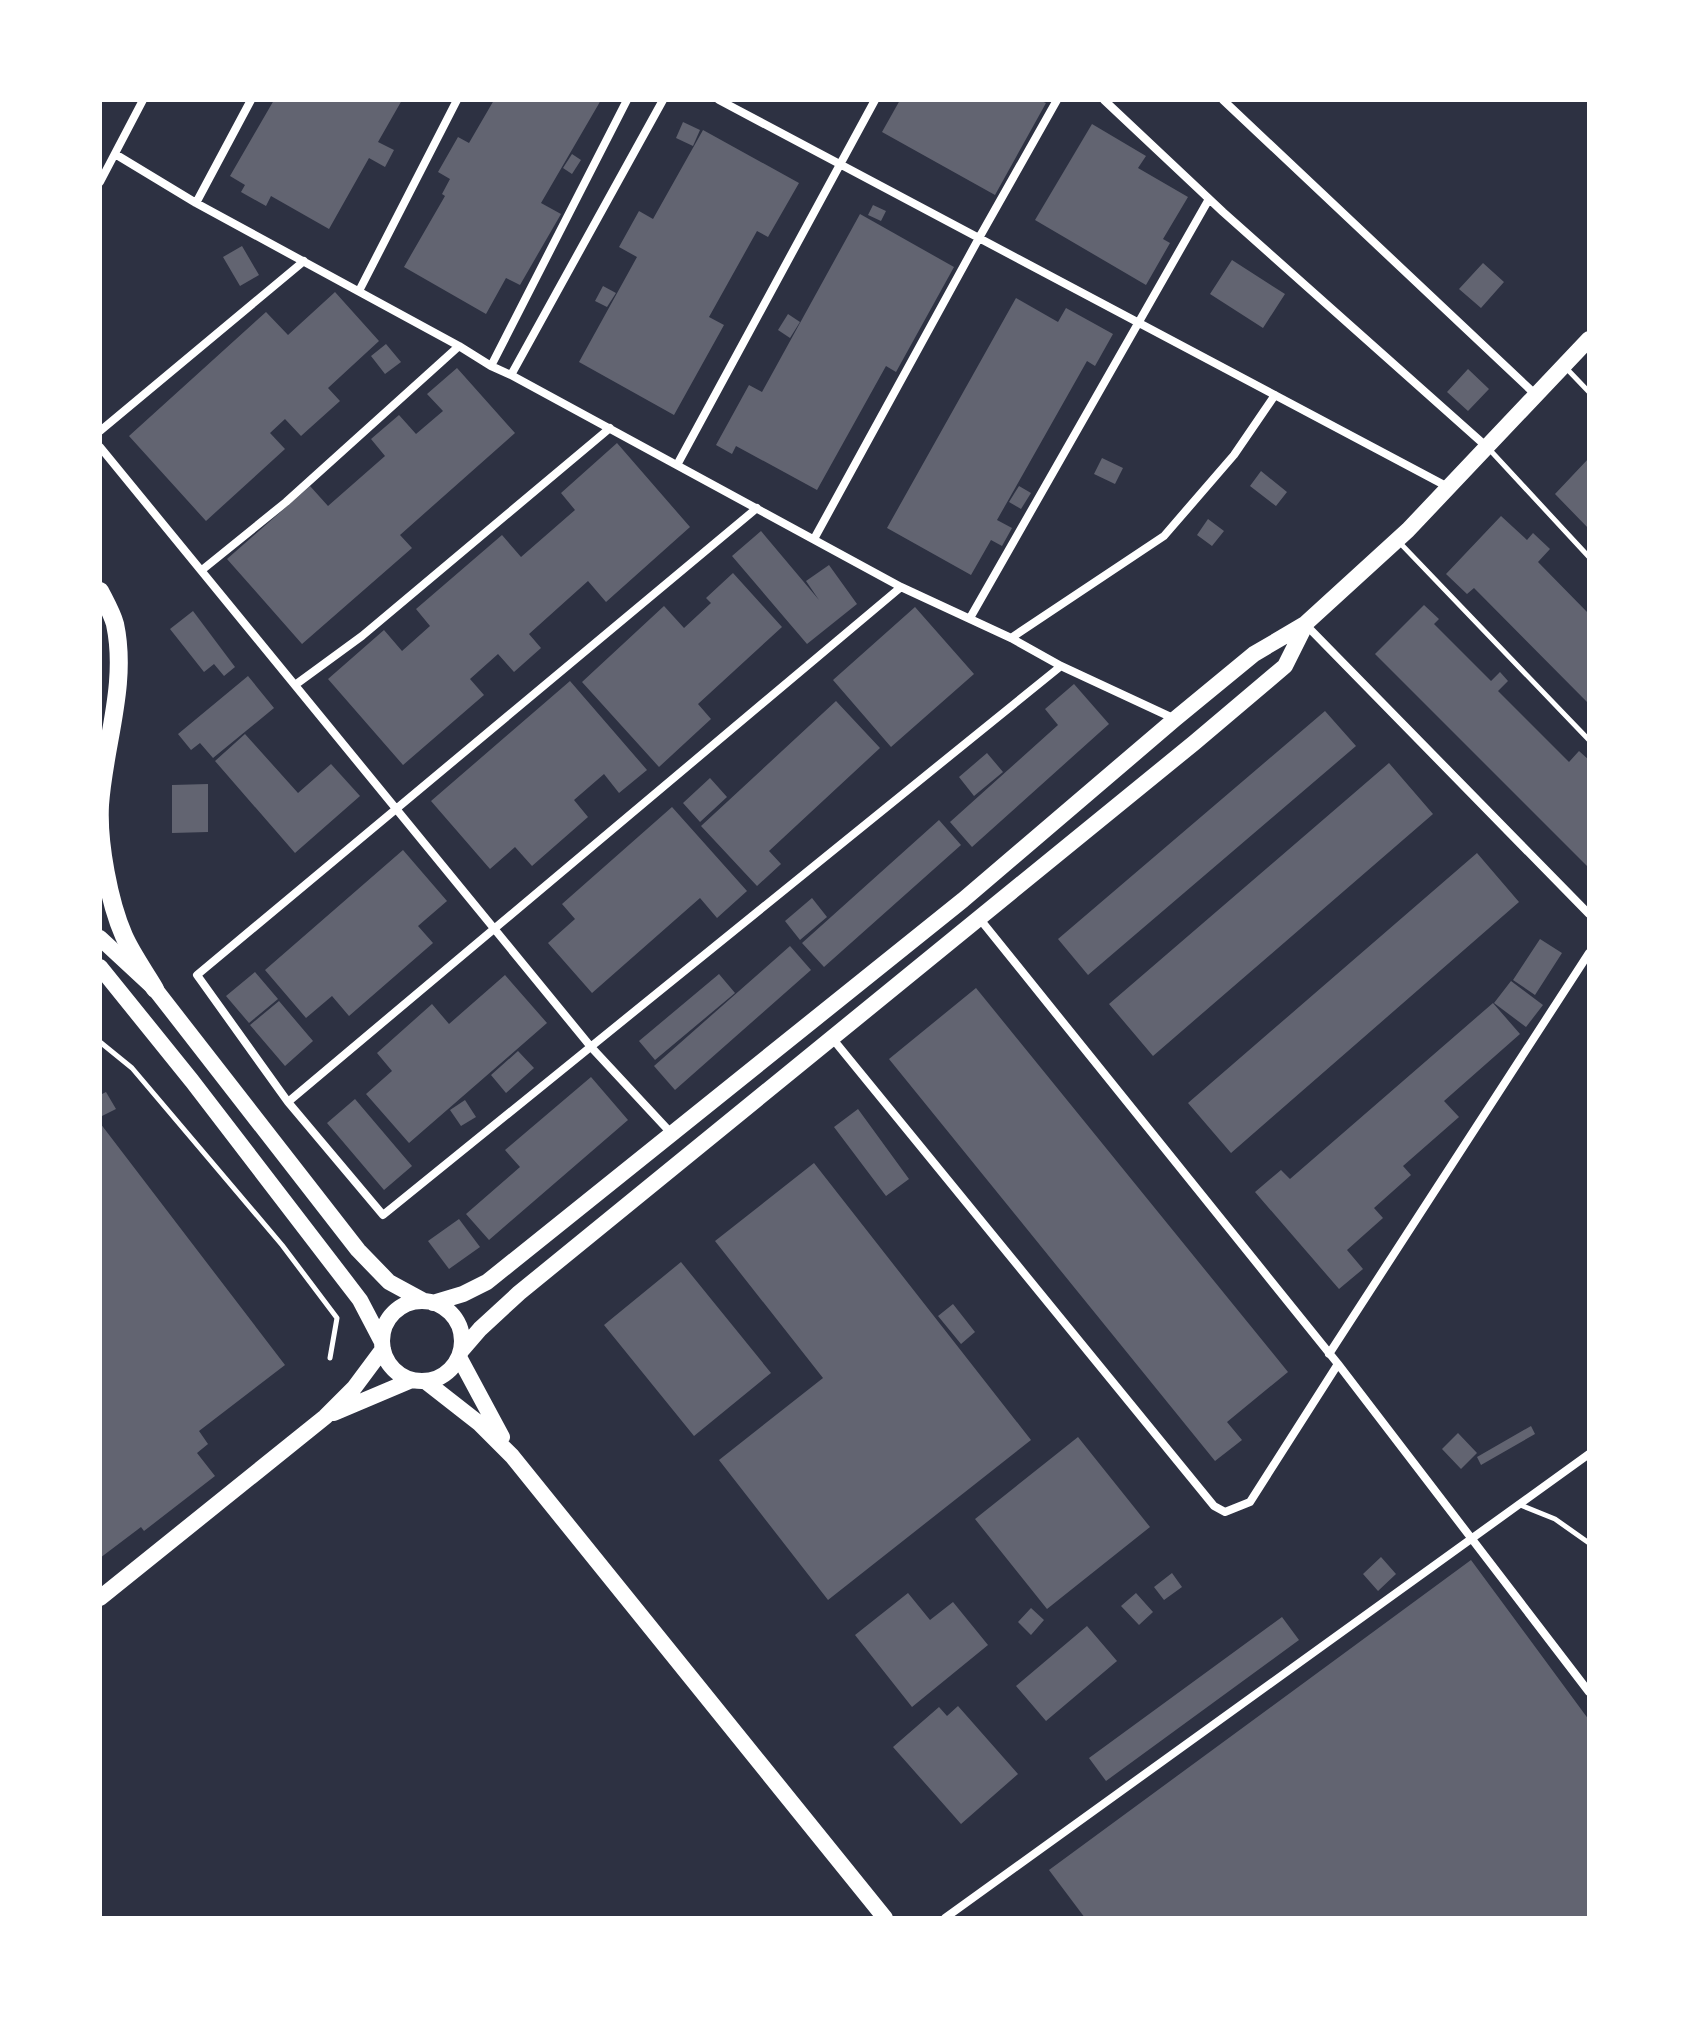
<svg xmlns="http://www.w3.org/2000/svg" width="1689" height="2018" font-family="'Golos Text',sans-serif">
<style>
.building{fill:#626471}
.lines{fill:none;stroke-linecap:round;stroke-linejoin:round}
.service{stroke:#fff;stroke-width:5}
.minor{stroke:#fff;stroke-width:8}
.secondary{stroke:#fff;stroke-width:16}
.trunk{stroke:#fff;stroke-width:18}
</style>
<rect width="100%" height="100%" fill="#2d3142"/>
<!-- building -->
<path class="building" d="M274 100H402L378 142 394 150 385 167 369 158 329 229 271 196 266 206 241 192 245 185 230 176Z
M494 100H601L541 203 561 214 520 285 506 278 486 314 404 267 445 196 442 194 450 179 438 172 458 137 469 143Z
M900 100H1039L1046 103 995 195 882 132Z
M683 122 700 130 693 146 676 138Z
M1092 124 1146 156 1138 168 1188 197 1163 239 1170 243 1146 285 1035 220Z
M703 130 799 183 768 237 757 231 709 317 724 325 674 415 579 362 637 257 619 247 639 211 653 219Z
M572 154 581 160 572 174 563 168Z
M873 205 886 211 881 221 868 215Z
M860 214 954 267 896 372 886 366 817 490 736 446 732 454 716 445 749 385 762 392Z
M242 246 259 275 240 286 223 257Z
M1232 260 1285 294 1263 328 1210 294Z
M1483 263 1504 282 1481 308 1459 289Z
M603 286 616 293 607 307 595 301Z
M335 292 379 341 328 388 340 401 301 436 285 419 270 433 285 449 206 521 129 436 266 312 288 335Z
M1016 298 1058 322 1066 308 1113 334 1095 366 1087 361 997 520 1012 528 1002 546 991 540 971 575 887 528Z
M788 314 800 322 790 338 778 330Z
M386 344 401 362 385 374 371 356Z
M457 368 515 433 400 535 412 548 302 644 227 559 310 486 328 506 385 456 371 439 399 415 416 434 443 411 427 394Z
M1468 369 1489 389 1468 411 1447 392Z
M617 443 690 527 606 602 588 581 529 634 541 648 514 672 498 654 470 679 484 695 403 765 328 679 384 630 402 651 430 626 416 609 502 535 521 557 575 510 561 493Z
M1102 458 1123 468 1115 484 1094 474Z
M1589 458V529L1555 494Z
M1261 471 1287 492 1276 506 1250 486Z
M1019 486 1031 493 1021 509 1009 502Z
M1501 516 1527 540 1533 533 1550 549 1538 562 1589 614V704L1474 588 1467 594 1446 574Z
M1208 519 1224 531 1212 546 1197 535Z
M761 531 819 600 806 581 829 565 857 604 807 644 732 556Z
M733 573 782 627 698 704 711 719 659 767 582 682 664 606 684 628 711 603 706 598Z
M1424 605 1439 619 1434 624 1491 681 1500 672 1508 681 1498 691 1569 762 1579 751 1589 760V868L1375 654Z
M915 607 974 674 891 747 833 680Z
M193 611 235 667 224 676 214 664 204 672 170 629Z
M248 676 274 708 213 758 200 743 191 750 178 734Z
M570 681 647 770 619 793 604 774 574 800 588 817 532 866 515 847 490 869 431 801Z
M1074 684 1109 724 972 847 950 822 1058 725 1045 709Z
M836 701 880 748 769 851 781 864 757 886 701 826Z
M1325 711 1356 746 1088 975 1058 939Z
M245 734 298 793 331 764 360 796 295 853 215 761Z
M987 753 1003 772 974 796 959 777Z
M1389 763 1433 814 1153 1056 1109 1004Z
M710 778 727 797 700 822 683 803Z
M208 784V832L172 833V785Z
M672 807 747 891 717 918 700 898 592 993 548 943 575 919 562 904Z
M939 820 961 845 824 967 802 943Z
M403 850 447 901 418 926 433 943 349 1016 332 996 306 1018 265 970Z
M1477 853 1519 902 1231 1153 1188 1103Z
M812 898 827 917 800 940 785 921Z
M1540 939 1562 953 1535 995 1513 980Z
M790 946 811 970 675 1090 654 1066Z
M255 972 278 999 249 1023 226 996Z
M719 974 735 993 655 1060 639 1041Z
M505 975 547 1023 409 1143 366 1094 392 1071 377 1053 432 1004 449 1024Z
M1511 981 1543 1005 1526 1027 1494 1003Z
M976 988 1288 1372 1227 1422 1242 1440 1215 1461 889 1059Z
M279 1001 313 1041 285 1066 250 1025Z
M1493 1003 1520 1034 1444 1101 1459 1117 1403 1166 1411 1175 1374 1208 1383 1218 1347 1250 1363 1269 1339 1289 1255 1192 1281 1170 1290 1179Z
M518 1051 534 1068 506 1093 491 1075Z
M591 1077 628 1120 489 1240 466 1214 520 1167 505 1150Z
M106 1092 116 1109 100 1117V1095Z
M355 1099 412 1166 384 1190 327 1123Z
M465 1100 476 1117 461 1126 450 1110Z
M858 1109 909 1179 886 1196 834 1127Z
M100 1123 285 1365 199 1431 208 1444 197 1453 215 1476 144 1531 141 1527 100 1558Z
M814 1163 1031 1440 828 1600 719 1460 823 1378 715 1241Z
M459 1219 480 1247 449 1269 428 1241Z
M681 1262 771 1373 694 1436 604 1325Z
M953 1304 975 1332 961 1344 938 1316Z
M1531 1426 1535 1434 1481 1465 1477 1457Z
M1458 1433 1477 1453 1461 1469 1442 1449Z
M1078 1437 1150 1527 1047 1609 975 1519Z
M1381 1557 1396 1574 1378 1591 1363 1574Z
M1471 1560 1589 1720V1918H1085L1049 1870Z
M1172 1573 1182 1587 1164 1600 1154 1587Z
M908 1593 930 1620 953 1602 988 1645 912 1707 855 1635Z
M1136 1593 1153 1612 1139 1625 1121 1606Z
M1031 1608 1044 1620 1031 1635 1018 1622Z
M1282 1617 1299 1640 1106 1781 1089 1758Z
M1087 1626 1117 1661 1046 1721 1016 1686Z
M958 1706 1018 1774 961 1824 893 1747 939 1707 947 1716Z"/>
<g class="lines">
<!-- service -->
<path class="service" d="M1567 369 1589 392
M1489 449 1589 557
M1400 543 1589 740
M100 1042 132 1068 282 1245 337 1318 330 1358
M1518 1504 1555 1519 1589 1543"/>
<!-- minor -->
<path class="minor" d="M719 100 1448 487
M1104 100 1223 212 1487 447
M1223 100 1536 395
M115 154 196 203 459 346 491 366 511 375 901 587 1011 638 1061 666 1175 719
M100 182 143 100
M196 203 251 100
M359 291 457 100
M491 366 627 100
M511 375 663 100
M100 431 304 261
M100 447 591 1047 671 1133
M677 465 875 100
M757 508 197 975 288 1102 383 1215 1061 666
M814 539 979 238 1057 100
M202 570 286 502 459 346
M970 618 1209 199
M1305 624 1589 914
M1011 638 1164 536 1234 455 1275 395
M295 685 362 636 610 428
M979 918 1338 1364 1589 1692
M832 1038 1214 1506 1225 1512 1250 1502 1338 1364
M288 1102 901 587
M1329 1354 1589 953
M945 1918 1589 1454"/>
<!-- secondary -->
<path class="secondary" d="M100 938 155 989 358 1250 389 1282 424 1301
M100 967 192 1081 360 1300 382 1342
M382 1341a40 40 0 1 1 80 0a40 40 0 1 1-80 0Z
M433 1303 463 1294 487 1282 963 900 1175 719 1254 654 1305 624 1408 530 1589 339
M461 1351 480 1329 519 1293 1194 743 1285 666 1305 626
M459 1357 502 1437
M425 1381 480 1424 512 1456 885 1918
M334 1413 412 1380
M100 1598 325 1417 354 1388 383 1349"/>
<!-- trunk -->
<path class="trunk" d="M100 591C105 601 112 613 115 624 128 685 104 745 100 805 98 843 109 902 124 936 132 954 145 972 155 989"/>
</g>
<!-- border -->
<rect width="1689" height="2018" fill="none" stroke="#ffffff" stroke-width="204"/>
</svg>
